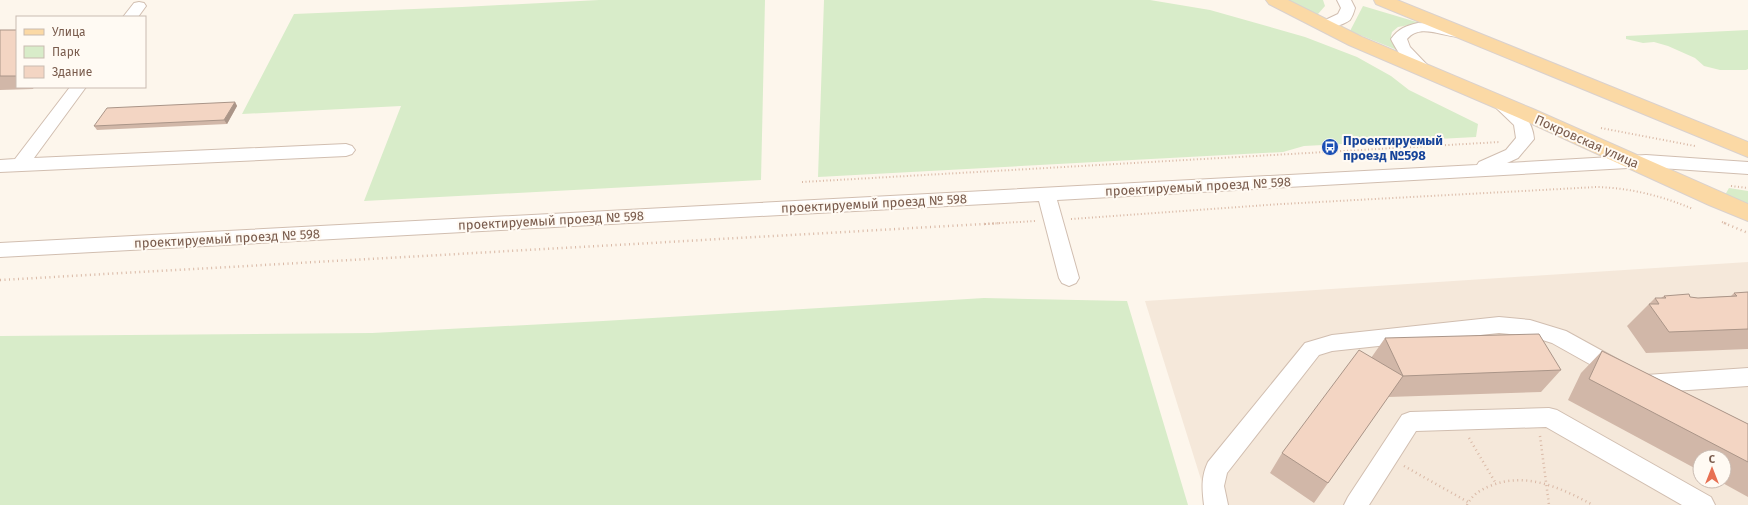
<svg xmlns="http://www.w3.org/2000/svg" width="1748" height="505" font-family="'Fira Sans',sans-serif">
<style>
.residential{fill:#f5e8da;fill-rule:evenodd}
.green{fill:#d8ecc9}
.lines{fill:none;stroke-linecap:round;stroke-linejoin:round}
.minor-casing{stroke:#d1beb0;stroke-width:2}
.major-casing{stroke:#dad1cd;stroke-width:2}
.path-far1{stroke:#d9b8a5;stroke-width:2;stroke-dasharray:1 2.5;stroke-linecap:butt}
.path{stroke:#d9b8a5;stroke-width:2.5;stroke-dasharray:1 3.5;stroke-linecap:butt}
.minor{fill:#fff;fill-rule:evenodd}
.major{fill:#fbd9a5;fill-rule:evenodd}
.wall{fill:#d1b7a8}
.shaded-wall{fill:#aa9588}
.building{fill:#f3d5c3;stroke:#aa9588}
.labels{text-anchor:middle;stroke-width:4;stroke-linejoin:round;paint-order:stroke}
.transit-label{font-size:13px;font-weight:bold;fill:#164399;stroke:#fffaf3;text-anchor:start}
.street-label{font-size:13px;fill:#7a5c4d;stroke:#fffaf3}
</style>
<rect width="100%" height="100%" fill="#fdf6ec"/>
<!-- residential -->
<path class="residential" d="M1748 262V505H1209L1145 301ZM1700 457H1724V481H1700Z"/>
<!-- green -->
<path class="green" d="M599 0H765L761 180 364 201 401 106 242 114 294 14 462 7Z
M824 0H1150L1210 10 1305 37 1357 57 1391 76 1409 90 1478 124 1476 137 1304 146 1283 152 818 177Z
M1275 0H1323L1325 6 1318 14 1306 15Z
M1363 6 1420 23 1398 27 1392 32 1391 36 1397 50 1350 31Z
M1748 30V69L1746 70H1720L1704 66 1695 58 1668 46 1654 42 1643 43 1626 39V36Z
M1729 188 1748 191V205L1725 195Z
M984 298 1127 301 1188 505H0V336L372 333 603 321Z"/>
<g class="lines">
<!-- minor casing -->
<g class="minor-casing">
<path id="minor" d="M1337 0H1351L1355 8C1354 12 1352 17 1350 20 1343 25 1326 31 1319 29L1316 26 1319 23 1338 14 1341 8Z
M139 2 144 3 146 6 138 17H123L134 3Z
M1418 23 1436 24 1465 30 1468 33 1465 36C1448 41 1422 21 1407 39L1410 47 1433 71 1431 75C1415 79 1397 52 1391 39 1399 28 1406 26 1418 23Z
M70 87H86L34 158 346 144 352 146 355 150 352 154 346 156 0 172V160L15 159Z
M1497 96C1515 100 1533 120 1534 139L1518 158 1507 163 1646 155 1748 162V174L1646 167 1057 200 1079 278 1076 283 1069 286 1062 283 1059 278 1039 201 0 257V243L1477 165 1479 162 1506 150 1516 138 1514 125 1489 101 1491 97Z
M1499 317 1530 320 1566 331 1646 375 1748 368V386L1644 393 1636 390 1552 343 1530 336 1499 333 1332 351 1319 355 1227 473 1224 486 1228 505H1204C1202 489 1201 477 1208 462L1305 343 1332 335Z
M1549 408 1557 410 1711 497 1715 505H1682L1546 427 1416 431 1369 505H1344L1348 497 1402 415 1410 412Z"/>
</g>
<!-- major casing -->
<g class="major-casing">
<path id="major" d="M1266 0H1288L1362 37 1533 109 1748 204V221L1709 205 1519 118 1349 45 1269 4Z
M1374 0H1397L1748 142V157L1376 4Z"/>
</g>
<!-- path-far1 -->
<path class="path-far1" d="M1601 128 1695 146
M802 182 1500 142
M1731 186 1748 188
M1071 219 1282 204 1597 187C1631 188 1662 196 1693 209
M1722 222 1727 224
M985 224 1036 221"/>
<!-- path -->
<path class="path" d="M1724 223 1748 233
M0 280 1002 223
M1540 436 1549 505
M1469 438 1495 482
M1404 466 1468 502
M1467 505C1472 495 1480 490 1490 486 1526 471 1561 488 1593 505"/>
<!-- minor -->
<use href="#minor" class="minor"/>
<!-- major -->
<use href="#major" class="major"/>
</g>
<!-- wall -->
<path class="wall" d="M0 30H17V87H34L33 89 0 90Z
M235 102 237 106 227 124 97 130 94 126Z
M1748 292V349L1646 353 1627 326 1655 298H1661L1664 296 1698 298 1731 296 1734 293Z
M1385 338 1561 370 1541 392 1388 397 1328 483 1314 503 1270 473 1282 453 1371 358Z
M1602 351 1748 424V497L1719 481H1724V457H1700V471L1568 400 1581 373Z"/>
<!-- shaded-wall -->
<path class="shaded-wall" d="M235 102 237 106 227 124 224 120Z"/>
<!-- building -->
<path class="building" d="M0 30H17V76H0Z
M235 102 224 120 94 126 107 108Z
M1748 292V329L1669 332 1649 304H1659L1655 298H1666L1664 296 1689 294 1690 297 1698 298 1737 296 1734 293Z
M1539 334 1561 370 1403 376 1385 338Z
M1359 350 1403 376 1328 483 1282 453Z
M1602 351 1748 424V462L1589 379Z"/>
<!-- icons -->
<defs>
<g id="bus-disc" transform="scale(0.9)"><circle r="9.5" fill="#1a4fb4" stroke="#fffaf3"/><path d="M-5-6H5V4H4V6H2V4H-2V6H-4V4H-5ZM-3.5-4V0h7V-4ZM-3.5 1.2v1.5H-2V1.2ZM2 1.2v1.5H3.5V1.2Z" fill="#fff"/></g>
</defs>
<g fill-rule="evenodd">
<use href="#bus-disc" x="1330" y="147"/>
</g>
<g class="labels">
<!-- transit labels -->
<g class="transit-label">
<text x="1343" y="145">Проектируемый<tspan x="1343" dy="15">проезд №598</tspan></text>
</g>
<!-- street labels -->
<g class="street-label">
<text transform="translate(1587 141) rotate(24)" y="5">Покровская улица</text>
<text transform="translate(1198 186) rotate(-3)" y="5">проектируемый проезд № 598</text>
<text transform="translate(874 203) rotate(-3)" y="5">проектируемый проезд № 598</text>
<text transform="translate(551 220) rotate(-3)" y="5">проектируемый проезд № 598</text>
<text transform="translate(227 238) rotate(-3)" y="5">проектируемый проезд № 598</text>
</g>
</g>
<!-- legend -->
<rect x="16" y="16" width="130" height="72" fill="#fffaf3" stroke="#cabbb1"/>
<rect x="24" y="29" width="20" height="6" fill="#fbd9a5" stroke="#cabbb1"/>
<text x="52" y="36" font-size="12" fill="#7a5c4d">Улица</text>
<rect x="24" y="46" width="20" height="12" fill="#d8ecc9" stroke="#cabbb1"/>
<text x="52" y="56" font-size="12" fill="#7a5c4d">Парк</text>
<rect x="24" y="66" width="20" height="12" fill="#f3d5c3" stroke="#cabbb1"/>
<text x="52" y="76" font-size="12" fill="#7a5c4d">Здание</text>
<!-- north arrow -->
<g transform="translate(1712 469)"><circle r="19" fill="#fffaf3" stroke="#cabbb1"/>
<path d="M0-3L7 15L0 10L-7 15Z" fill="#e76f51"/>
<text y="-6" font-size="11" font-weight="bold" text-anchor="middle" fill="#7a5c4d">С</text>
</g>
</svg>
